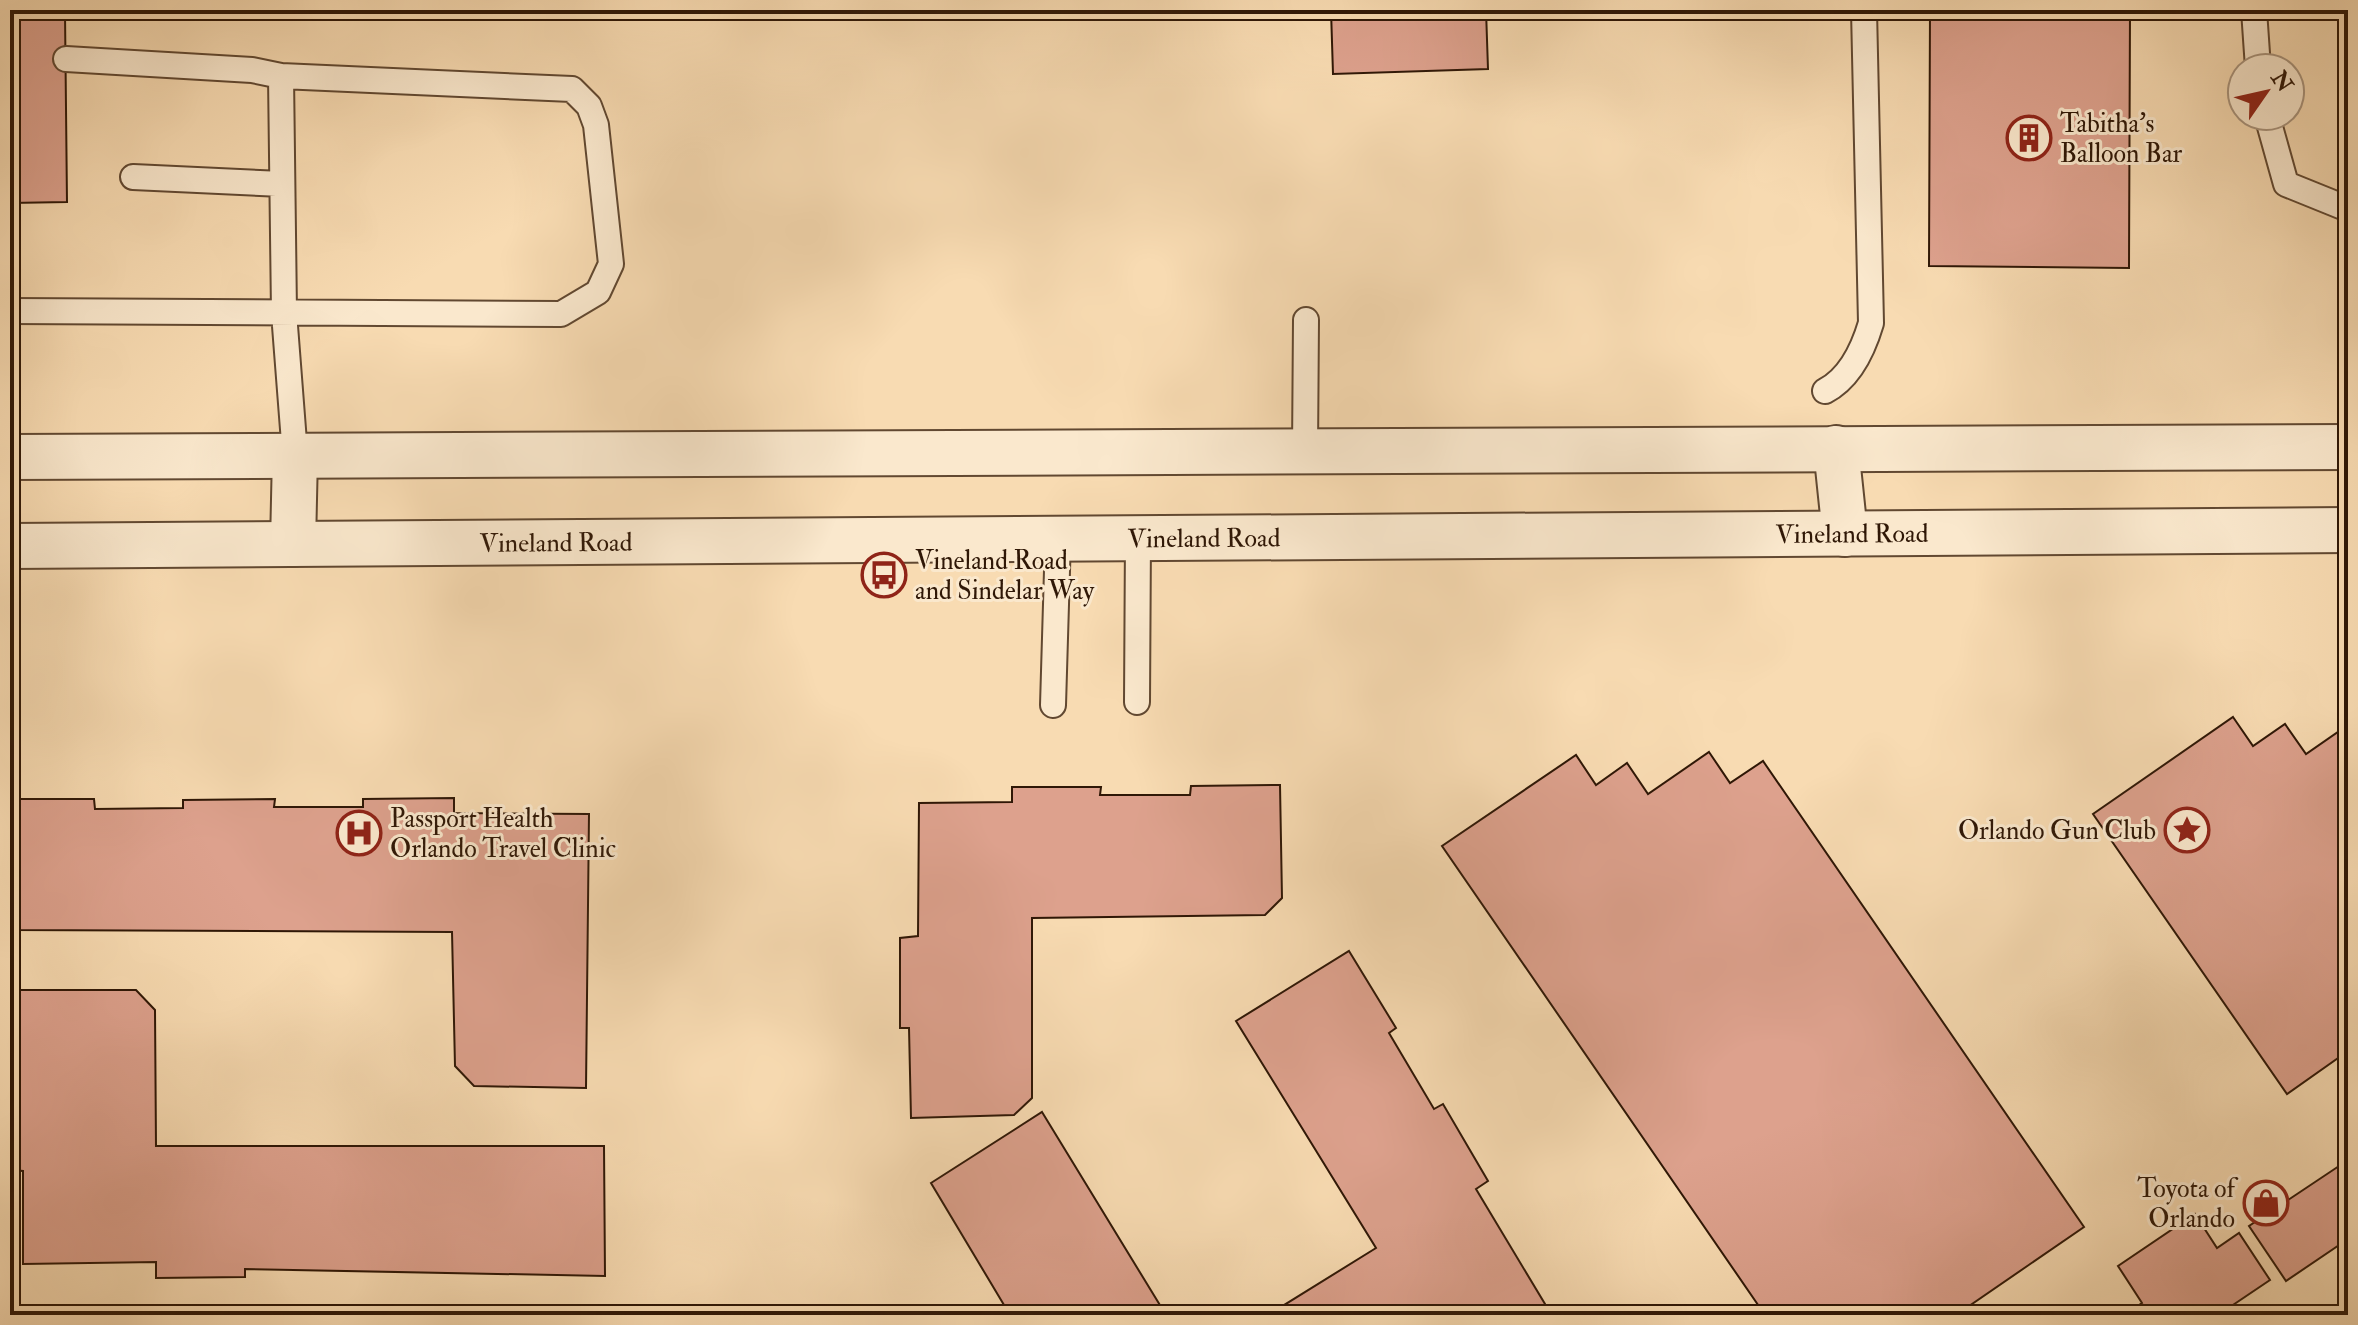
<svg xmlns="http://www.w3.org/2000/svg" width="2358" height="1325" font-family="'IM FELL Double Pica',serif">
<style>
.building{fill:#dda18d;stroke:#2f1706;stroke-width:2}
.lines{fill:none;stroke-linecap:round;stroke-linejoin:round}
.service-casing{stroke:#614831;stroke-width:28}
.tertiary-casing{stroke:#614831;stroke-width:48}
.service{stroke:#fae8cd;stroke-width:24}
.tertiary{stroke:#fae8cd;stroke-width:44}
.labels{text-anchor:middle;stroke-width:6;stroke-linejoin:round;paint-order:stroke}
.poi-label{font-size:26px;fill:#2f1706;stroke:#fae8cd;text-anchor:start}
.street-label{font-size:26px;fill:#2f1706;stroke:#fae8cd}
</style>
<rect width="100%" height="100%" fill="#f8dbb2"/>
<filter id="stains"><feTurbulence type="fractalNoise" baseFrequency=".0025" numOctaves="4"/><feColorMatrix values="0 0 0 0 .2 0 0 0 0 .09 0 0 0 0 .02 0 0 0 .5 -.17"/></filter>
<radialGradient id="worn" r=".72"><stop offset=".6" stop-color="#630" stop-opacity="0"/><stop offset="1" stop-color="#630" stop-opacity=".3"/></radialGradient>
<!-- building -->
<path class="building" d="M10 10H378L65 13 67 202 10 203Z
M1331 10H1486L1488 69 1333 74Z
M1930 10H2130L2129 268 1929 266Z
M2233 717 2253 746 2285 724 2306 754 2348 725V1051L2287 1094 2093 814Z
M1709 752 1730 783 1763 761 2084 1227 1956 1315H1765L1442 846 1576 755 1596 785 1627 763 1648 794Z
M1280 785 1282 898 1265 915 1032 918V1098L1014 1115 911 1118 909 1028H900V938L918 936 919 803 1012 802V787H1101L1100 795H1190L1191 786Z
M454 798V813L589 814 586 1088 474 1086 455 1066 452 932 10 930V799H94L95 809 183 808V800L275 799 274 807H363V799Z
M1349 951 1396 1028 1389 1033 1434 1109 1443 1104 1488 1181 1476 1189 1545 1304 1527 1315H1268L1376 1248 1236 1021Z
M10 990H136L155 1010 156 1146H604L605 1276 245 1269V1277L156 1278V1262L23 1264V1171L10 1170Z
M1042 1112 1166 1315H1010L931 1183Z
M2348 1160V1239L2286 1281 2249 1226Z
M2195 1214 2217 1248 2239 1233 2270 1280 2218 1315H2124L2142 1303 2118 1266Z"/>
<g class="lines">
<!-- service casing -->
<g class="service-casing">
<path id="service" d="M2254 10 2258 68
M66 59 252 70 281 76
M2267 116 2286 184 2348 209
M133 177 282 184
M10 311 561 314 598 292 611 264 596 125 589 106 572 89 281 76 284 313 295 455
M1825 391C1850 378 1863 350 1871 323L1864 10
M1305 451 1306 320
M1137 702 1138 536
M1053 705 1058 537"/>
</g>
<!-- tertiary casing -->
<g class="tertiary-casing">
<g id="tertiary">
<path d="M1836 448 1845 534"/>
<path d="M10 457 2348 447"/>
<path d="M293 544 295 455"/>
<path id="s1" d="M10 546 2348 530"/>
</g>
</g>
<!-- service -->
<use href="#service" class="service"/>
<!-- tertiary -->
<use href="#tertiary" class="tertiary"/>
</g>
<!-- icons -->
<defs>
<g id="building-ring" transform="scale(2.3)"><circle r="9.5" fill="#fae8cd" stroke="#8f2418" stroke-width="1.5"/><path d="M-4-6H4V6H1V3H-1V6H-4ZM-2.5-4.3h1.7v1.8h-1.7ZM.8-4.3h1.7v1.8H.8ZM-2.5-1h1.7V.8h-1.7ZM.8-1h1.7V.8H.8Z" fill="#8f2418"/></g>
<g id="bus-ring" transform="scale(2.3)"><circle r="9.5" fill="#fae8cd" stroke="#8f2418" stroke-width="1.5"/><path d="M-5-6H5V4H4V6H2V4H-2V6H-4V4H-5ZM-3.5-4V0h7V-4ZM-3.5 1.2v1.5H-2V1.2ZM2 1.2v1.5H3.5V1.2Z" fill="#8f2418"/></g>
<g id="sight-ring" transform="scale(2.3)"><circle r="9.5" fill="#fae8cd" stroke="#8f2418" stroke-width="1.5"/><path d="M0-6L1.8-2.2L6-1.7L2.9 1.2L3.7 5.4L0 3.3L-3.7 5.4L-2.9 1.2L-6-1.7L-1.8-2.2Z" fill="#8f2418"/></g>
<g id="hospital-ring" transform="scale(2.3)"><circle r="9.5" fill="#fae8cd" stroke="#8f2418" stroke-width="1.5"/><path d="M-5-5h3v3.5h4V-5h3V5h-3V1.5h-4V5h-3Z" fill="#8f2418"/></g>
<g id="shop-ring" transform="scale(2.3)"><circle r="9.5" fill="#fae8cd" stroke="#8f2418" stroke-width="1.5"/><path d="M-5-2.5h2.3a2.7 3.5 0 0 1 5.4 0H5L5.5 6h-11ZM-1.5-2.5h3a1.5 2.3 0 0 0-3 0Z" fill="#8f2418"/></g>
</defs>
<g fill-rule="evenodd">
<use href="#building-ring" x="2029" y="138"/>
<use href="#bus-ring" x="884" y="575"/>
<use href="#sight-ring" x="2187" y="830"/>
<use href="#hospital-ring" x="359" y="833"/>
<use href="#shop-ring" x="2266" y="1203"/>
</g>
<g class="labels">
<!-- poi labels -->
<g class="poi-label">
<text x="2060" y="132">Tabitha's<tspan x="2060" dy="30">Balloon Bar</tspan></text>
<text x="915" y="569">Vineland Road<tspan x="915" dy="30">and Sindelar Way</tspan></text>
<text x="390" y="827">Passport Health<tspan x="390" dy="30">Orlando Travel Clinic</tspan></text>
<text x="2156" y="839" text-anchor="end">Orlando Gun Club</text>
<text x="2235" y="1197" text-anchor="end">Toyota of<tspan x="2235" dy="30">Orlando</tspan></text>
</g>
<!-- street labels -->
<g class="street-label">
<text dy="9" stroke="none"><textPath href="#s1" startOffset="1842">Vineland Road</textPath></text>
<text dy="9" stroke="none"><textPath href="#s1" startOffset="1194">Vineland Road</textPath></text>
<text dy="9" stroke="none"><textPath href="#s1" startOffset="546">Vineland Road</textPath></text>
</g>
</g>
<!-- margin -->
<rect width="2358" height="1325" fill="none" stroke="#f8dbb2" stroke-width="40"/>
<rect x="12" y="12" width="2334" height="1301" fill="none" stroke="#2f1706" stroke-width="4"/>
<rect x="20" y="20" width="2318" height="1285" fill="none" stroke="#2f1706" stroke-width="2"/>
<!-- north arrow -->
<g transform="translate(2266 92) rotate(56)"><circle r="38" fill="#fae8cd" stroke="#a9947d" stroke-width="2"/>
<path d="M0-6L14 30L0 20L-14 30Z" fill="#8f2418"/>
<text y="-12" font-size="22" font-weight="bold" text-anchor="middle" fill="#2f1706">N</text>
</g>
<rect width="100%" height="100%" filter="url(#stains)"/>
<rect width="100%" height="100%" fill="url(#worn)"/>
</svg>
